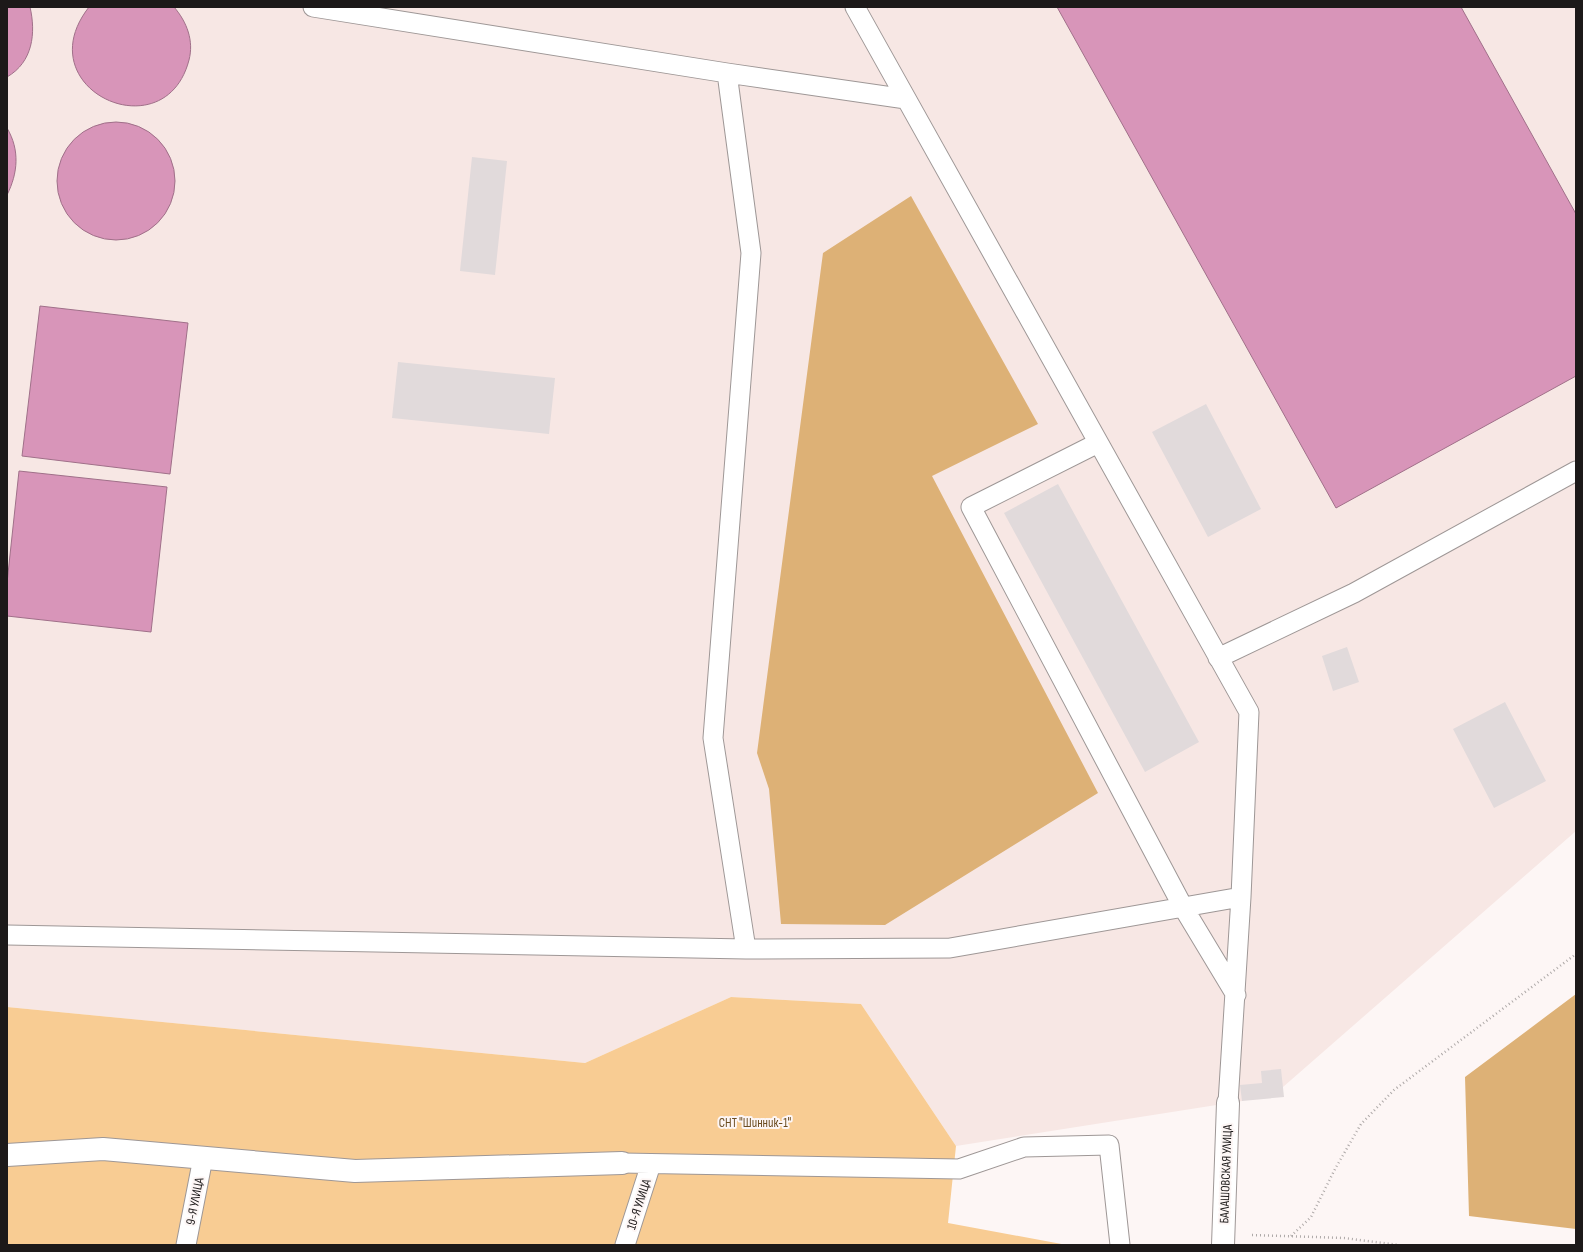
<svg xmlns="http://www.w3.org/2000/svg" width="1583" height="1252" font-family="'Sofia Sans Condensed',sans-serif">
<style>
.built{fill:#f7e7e4}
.green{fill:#f8cc93}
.forest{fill:#ddb176}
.water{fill:#d895b9;stroke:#a07089}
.building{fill:#e1dadb}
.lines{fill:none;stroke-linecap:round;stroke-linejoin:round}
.lane-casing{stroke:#9e9796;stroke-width:21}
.street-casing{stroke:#9e9796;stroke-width:24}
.path{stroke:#aea9a8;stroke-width:2.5;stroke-dasharray:1 3;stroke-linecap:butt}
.lane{stroke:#fff;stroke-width:19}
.street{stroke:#fff;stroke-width:22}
.labels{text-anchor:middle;stroke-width:4;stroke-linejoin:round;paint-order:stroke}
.park-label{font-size:13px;fill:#6b4c20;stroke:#fdf6f5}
.street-label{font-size:13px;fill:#1c1919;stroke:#fdf6f5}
</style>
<rect width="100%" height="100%" fill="#fdf6f5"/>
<!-- built -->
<path class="built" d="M7 7H1576V831L1283 1087 1242 1101 956 1146 861 1004 731 997 585 1063 7 1007Z"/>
<!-- green -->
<path class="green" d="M731 997 861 1004 956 1146 948 1223 1067 1245H7V1007L585 1063Z"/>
<!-- forest -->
<path class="forest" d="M911 196 1038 424 932 476 1098 793 885 925 781 924 769 789 757 753 823 253Z
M1576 994V1229L1469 1216 1465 1077Z"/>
<!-- water -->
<path class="water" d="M7 7H30C36 33 33 62 7 77Z
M89 7H174C187 22 194 41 189 60 165 153 25 89 89 7Z
M1057 7H1461L1576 214V376L1336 508Z
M57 181a59 59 0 1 1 118 0a59 59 0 1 1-118 0Z
M7 128C20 150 18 173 7 195Z
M40 306 188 323 170 474 22 456Z
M19 471 167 487 151 632 7 616V583Z"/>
<!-- building -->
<path class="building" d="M472 157 507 161 495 275 460 271Z
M398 362 555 378 549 434 392 418Z
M1206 404 1261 509 1208 537 1152 432Z
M1058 484 1199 742 1145 772 1004 513Z
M1347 647 1359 682 1333 691 1322 656Z
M1505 702 1546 781 1494 808 1453 729Z
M1281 1069 1284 1097 1242 1101 1240 1085 1262 1083 1261 1071Z"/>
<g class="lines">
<!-- lane casing -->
<g class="lane-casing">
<path id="lane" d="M313 7 727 73 906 99
M855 7 1249 712 1241 897 1228 1103
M727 73 751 253 713 738 746 949
M1098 443 971 507 1183 907 1236 995
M1218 658 1354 593 1576 471
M7 935 746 949 950 948 1241 897
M622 1163 959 1169 1024 1147 1109 1145 1120 1245
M186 1245 203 1158
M625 1245 651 1164"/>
</g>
<!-- street casing -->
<g class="street-casing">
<path id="street" d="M7 1155 103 1149 355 1171 622 1163
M1223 1245 1228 1103"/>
</g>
<!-- path -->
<path class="path" d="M1252 1235 1344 1238 1399 1245
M1291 1236 1311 1217 1335 1169 1361 1124 1394 1090 1576 954"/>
<!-- lane -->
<use href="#lane" class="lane"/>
<!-- street -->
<use href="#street" class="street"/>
</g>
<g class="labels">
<!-- park labels -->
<g class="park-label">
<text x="755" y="1127">СНТ "Шинник-1"</text>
</g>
<!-- street labels -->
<g class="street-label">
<text transform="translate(1225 1174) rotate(-88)" y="5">БАЛАШОВСКАЯ УЛИЦА</text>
<text transform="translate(194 1201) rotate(-79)" y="5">9-Я УЛИЦА</text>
<text transform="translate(638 1204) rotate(-72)" y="5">10-Я УЛИЦА</text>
</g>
</g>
<!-- border -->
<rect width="1583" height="1252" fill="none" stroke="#1c1919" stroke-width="16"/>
</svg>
